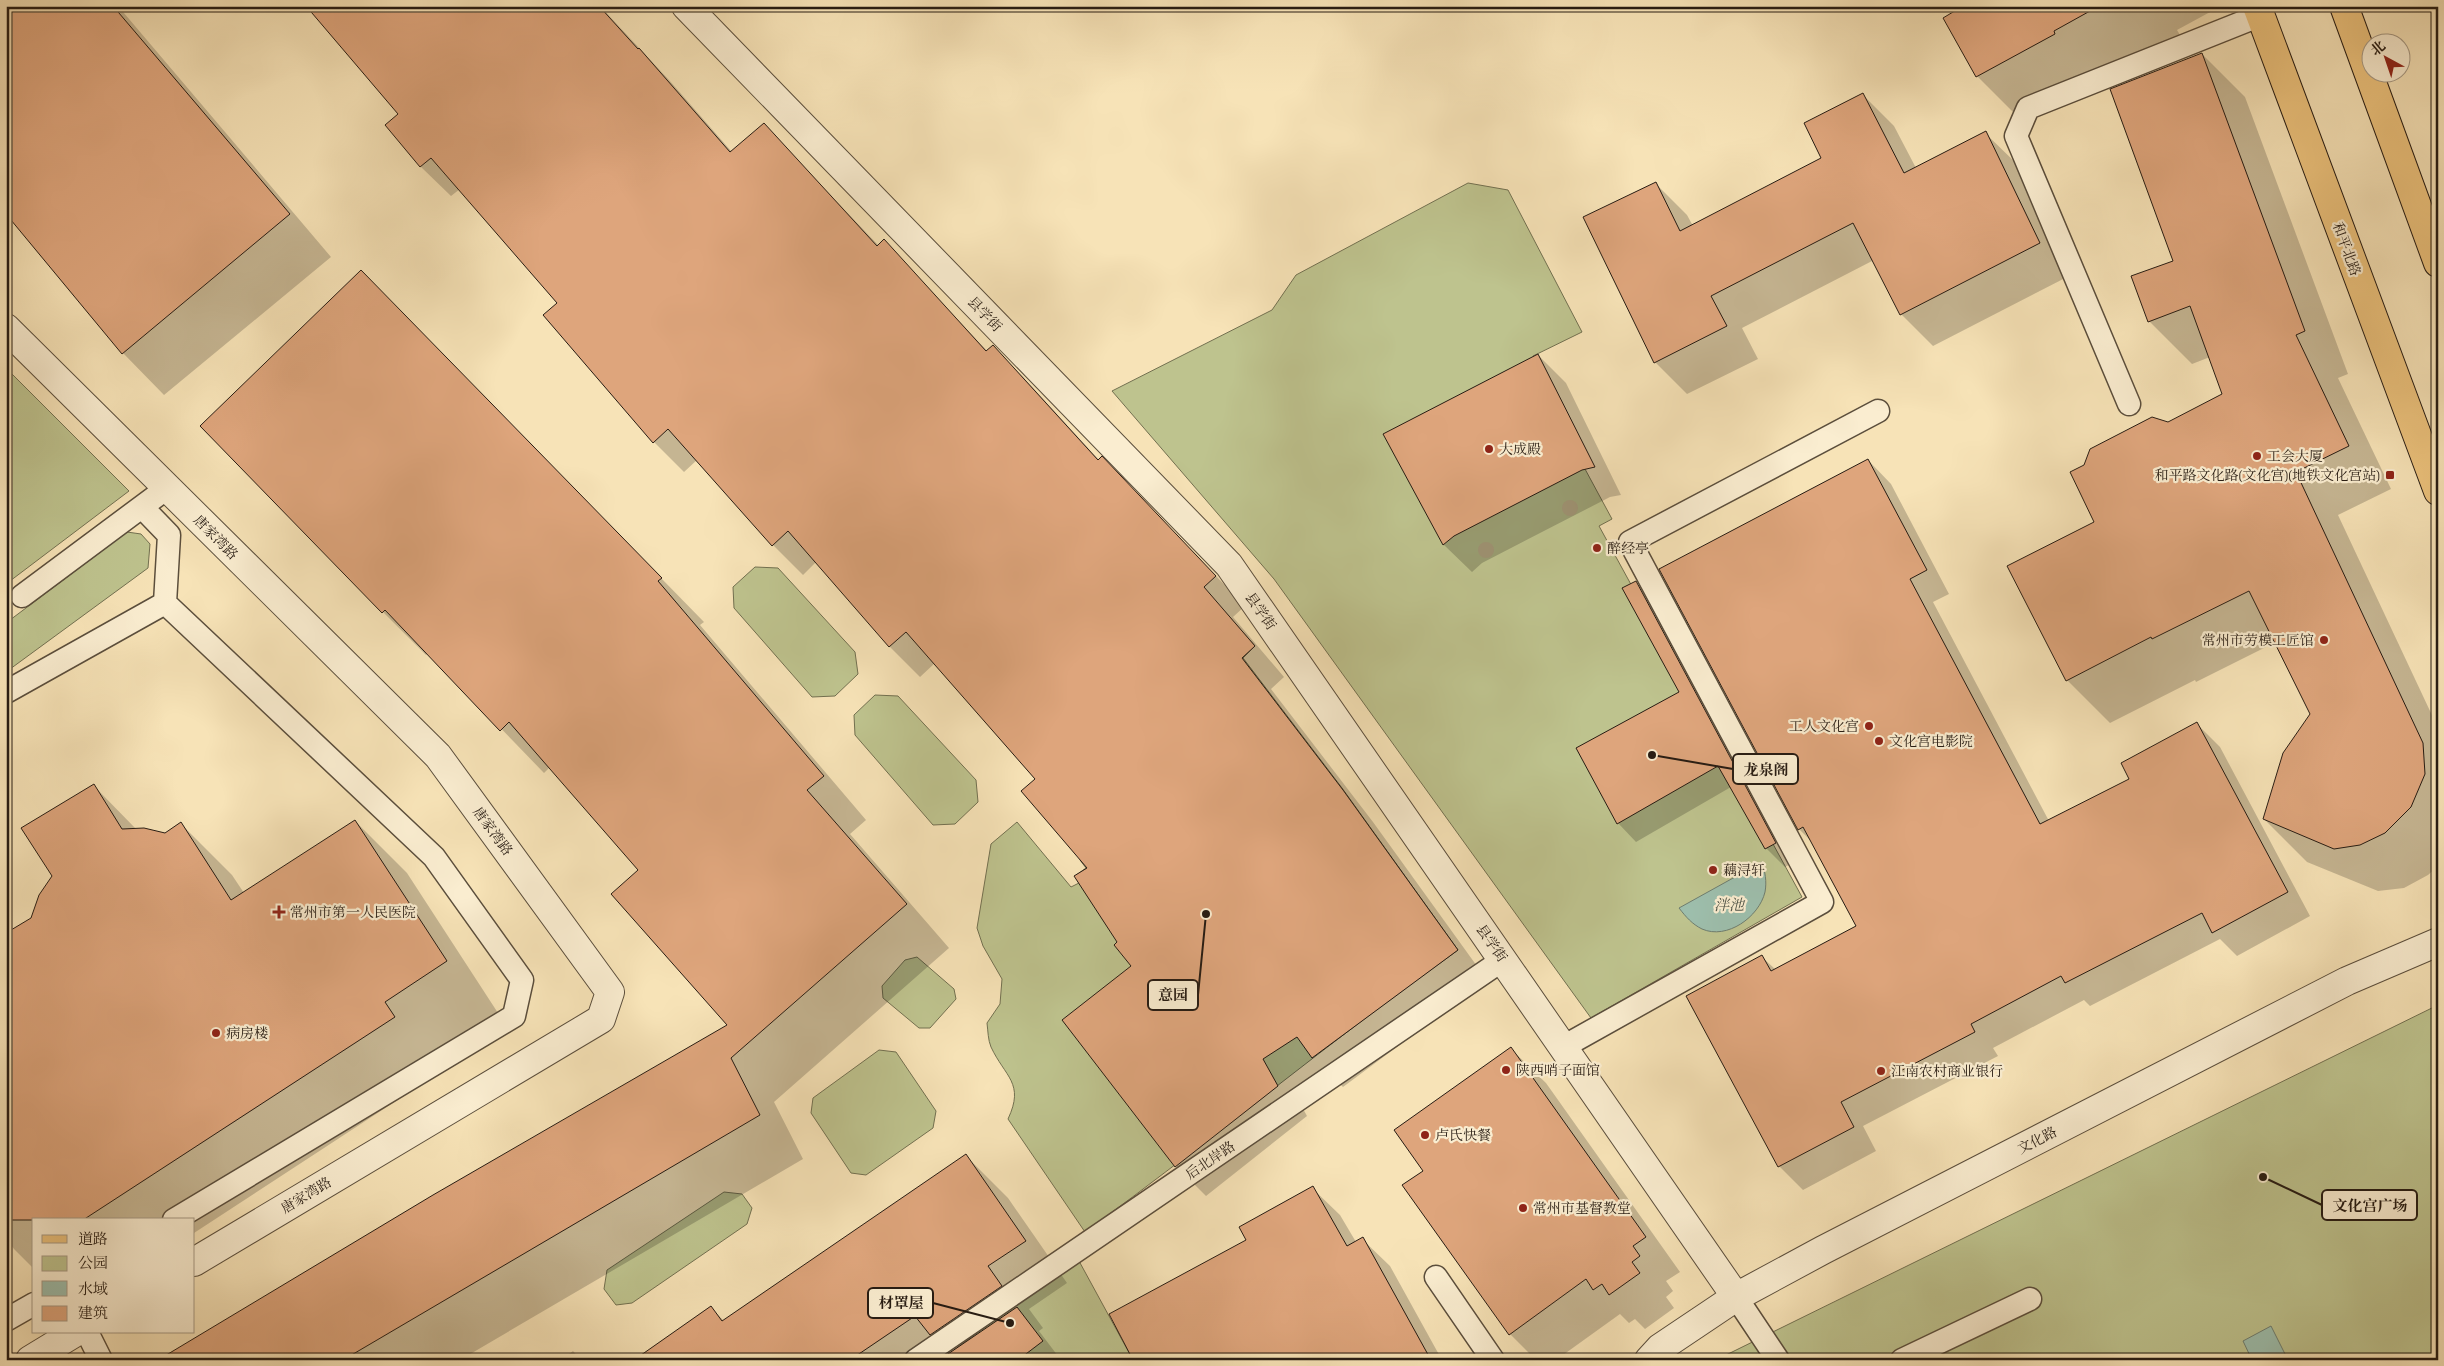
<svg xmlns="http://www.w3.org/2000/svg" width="2444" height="1366" font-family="Alegreya,'Noto Serif SC',serif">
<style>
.green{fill:#bec38e;stroke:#727050}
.water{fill:#9dbeac;stroke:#6e7d6f}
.shadow{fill:#0003}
.building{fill:#dea57c;stroke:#271c13}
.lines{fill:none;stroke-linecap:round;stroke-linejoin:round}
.lane-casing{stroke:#5b4e3c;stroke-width:25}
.street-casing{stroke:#5b4e3c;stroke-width:30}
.primary-casing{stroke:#271c13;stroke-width:30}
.lane{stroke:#faedd0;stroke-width:22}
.street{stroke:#faedd0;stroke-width:28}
.primary{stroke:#ecc27c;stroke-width:28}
.tree{fill:#9d9171}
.poi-dot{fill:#8f2418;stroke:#faedd0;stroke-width:2}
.labels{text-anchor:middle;stroke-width:4.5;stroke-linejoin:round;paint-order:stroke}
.street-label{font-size:14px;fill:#271c13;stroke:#faedd0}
.poi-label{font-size:14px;fill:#271c13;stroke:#faedd0;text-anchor:start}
.water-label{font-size:15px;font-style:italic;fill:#505549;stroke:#faedd0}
.leader{fill:none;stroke:#271c13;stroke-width:2}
.callout-dot{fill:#271c13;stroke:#faedd0;stroke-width:2}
.callout{fill:#faedd0;stroke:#271c13;stroke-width:2}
.callout-label{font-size:15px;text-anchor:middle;font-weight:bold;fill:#271c13}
</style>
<rect width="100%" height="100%" fill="#f7e3b7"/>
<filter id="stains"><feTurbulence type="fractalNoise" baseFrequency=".004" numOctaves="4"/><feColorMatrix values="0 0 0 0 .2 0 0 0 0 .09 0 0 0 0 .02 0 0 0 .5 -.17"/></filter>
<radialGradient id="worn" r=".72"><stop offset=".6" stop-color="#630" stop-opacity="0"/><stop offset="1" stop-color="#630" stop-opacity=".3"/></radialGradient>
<!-- green -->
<path class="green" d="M1468 183 1508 190 1582 332 1533 356 1585 469 1612 519 1599 526 1802 897 1591 1018 1274 579 1112 391 1272 310 1296 275Z
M6 368 129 491 6 584Z
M127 532 141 534 150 544 148 568 6 672V623Z
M755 567 778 568 855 652 858 674 835 696 812 697 734 608 733 587Z
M1225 612 1255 646 1243 658 1342 788 1458 950C1331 1040 1212 1140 1085 1232L1008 1119C1025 1083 1005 1077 991 1047 988 1040 988 1031 987 1023L1000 1004 1002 979 983 946 977 928 991 844 1017 822 1071 887 1079 883 1075 876 1086 868 1080 860Z
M875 695 898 696 976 780 978 802 955 824 933 825 855 735 854 715Z
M917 957 954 989 956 999 930 1028H919L883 998 882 986 905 960Z
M2438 1005V1360H1719L1726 1355Z
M879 1050 896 1052 936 1111 933 1128 866 1175 851 1173 811 1113 813 1098Z
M724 1192 742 1194 752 1208 747 1224 632 1303 616 1305 604 1289 607 1270Z
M1079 1261 1133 1360H948L946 1356 1016 1304Z"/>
<!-- water -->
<path class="water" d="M1762 862C1765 872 1767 881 1765 892 1759 917 1727 940 1702 929 1692 924 1686 917 1679 908Z
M2271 1326 2288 1360H2252L2243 1341Z"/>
<!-- shadow -->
<path class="shadow" d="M6 6H118L331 257 164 395 123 353Z
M308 6H600L669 80 732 152 764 125 879 246 884 241 988 352 993 347 1023 377 1099 460 1131 488 1245 606 1233 617 1284 677 1271 689 1373 822 1487 980 1343 1087 1324 1069 1292 1089 1307 1116 1206 1196 1176 1166 1133 966 1119 943 1088 868 1037 779 935 663 920 677 890 647 816 562 803 575 773 545 697 460 684 472 654 442 559 303 460 189 451 196 421 167 386 125 400 114Z
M1966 6H2210L2212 11 2177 30 2180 35 2100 78 2024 123 1977 76Z
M2202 54 2245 97 2348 374 2338 378 2391 489 2338 515 2438 728V866L2428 875 2404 888 2378 891 2307 862 2264 819 2312 714 2276 642 2196 682 2195 680 2110 723 2067 680 2096 522 2168 424 2224 395 2210 357 2192 364 2149 321 2175 261Z
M1862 94 1894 126 1916 168 1985 133 2017 164 2071 275 1933 346 1901 314 1874 260 1742 328 1758 359 1687 394 1655 362V183L1687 215 1693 226 1823 158Z
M404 315 704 622 700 625 866 820 850 834 949 948 774 1102 803 1159 460 1360H207L729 1026 640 870 550 767 544 773 428 653 426 655 383 612Z
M1538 355 1566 383 1621 495 1610 497 1482 563 1472 572 1444 545 1385 434Z
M1868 460 1891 484 1949 594 1933 602 2049 821 2131 780 2196 723 2220 747 2310 916 2237 956 2220 939 2090 1006 2084 1000 1993 1048 1998 1056 1863 1126 1876 1151 1803 1190 1779 1166 1688 997 1762 957 1776 970 1857 927 1813 843 1799 829Z
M1636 582 1654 601 1794 862 1785 867 1766 848 1731 787 1636 842 1618 823 1681 693Z
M94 786 137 830 165 835 181 824 232 875 244 893 355 821 407 873 498 1013 445 1069 194 1233V1220H34V1269L14 1249 6 1238V935L32 919Z
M1511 1049 1546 1083 1680 1272 1666 1281 1673 1291 1666 1297 1674 1308 1645 1329 1635 1319 1629 1323 1620 1314 1556 1360H1536L1510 1334 1425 1171Z
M966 1156 1008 1198 1067 1283 1029 1309 1043 1328 1039 1331 1061 1360H637L710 1307 724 1321Z
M1312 1188 1340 1215 1356 1242 1362 1239 1390 1266 1442 1360H1135L1248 1241Z
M573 1351 581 1360H561Z"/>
<!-- building -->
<path class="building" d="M6 6H113L290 214 122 354 6 214Z
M306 6H599L638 49 639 48 730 152 764 123 877 246 884 239 986 351 993 345 1098 460 1102 456 1216 576 1204 587 1255 646 1242 658 1343 790 1458 950 1312 1058 1297 1037 1263 1059 1278 1086 1175 1167 1062 1020 1131 966 1114 945 1117 942 1074 876 1087 868 1021 791 1035 779 906 632 889 647 788 531 772 546 668 429 653 443 543 315 557 303 431 158 420 167 385 125 398 114Z
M1963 6H2099L2054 31 2055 34 1976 77 1943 18Z
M2202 53 2305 331 2296 335 2349 446 2296 472 2423 743 2425 774 2411 807 2385 833 2360 845 2334 849 2263 819 2283 753 2310 714 2249 591 2152 639 2151 637 2066 681 2007 566 2094 522 2070 472 2084 465 2090 449 2152 417 2168 422 2222 394 2190 306 2148 322 2131 276 2173 261 2110 89Z
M1863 93 1904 173 1986 131 2040 243 1900 315 1853 223 1711 296 1727 326 1654 363 1583 217 1656 182 1680 231 1821 158 1804 123Z
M361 270 662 578 658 581 824 776 807 790 907 904 731 1058 760 1115 343 1360H158L433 1195 727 1025 611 894 638 870 509 722 500 731 385 610 382 613 200 426Z
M1538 354 1595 467 1582 470 1454 536 1443 545 1383 434Z
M1868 459 1927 570 1910 579 2040 824 2129 779 2121 763 2197 722 2288 892 2212 933 2202 913 2065 983 2061 976 1971 1024 1975 1032 1841 1102 1854 1127 1778 1167 1686 996 1762 955 1771 971 1856 926 1803 827 1798 830 1659 569Z
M1636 581 1776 843 1765 849 1718 766 1617 824 1576 748 1679 692 1622 588Z
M94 784 122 829 144 828 165 833 181 822 231 900 355 820 447 961 385 1002 395 1017 83 1220H6V933L31 918 39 895 52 876 21 828Z
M1511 1047 1646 1237 1633 1246 1640 1256 1632 1262 1640 1273 1609 1295 1602 1284 1593 1290 1586 1279 1509 1335 1402 1185 1423 1171 1394 1130Z
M966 1154 1026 1241 988 1266 1002 1286 930 1335 915 1316 850 1360H634L711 1306 722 1321Z
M1313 1186 1347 1246 1363 1237 1431 1360H1133L1109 1314 1246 1240 1239 1227Z
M1017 1307 1043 1341 1018 1360H948L945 1356Z"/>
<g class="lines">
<!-- lane casing -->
<g class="lane-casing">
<path id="lane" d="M2129 404 2016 136 2028 108 2261 15
M142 507 169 535 165 603
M22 596 167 488
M6 692 165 603 434 857 522 980 514 1016 174 1220
M1563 1047 1822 902 1630 542 1878 411
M1436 1277 1493 1360
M1736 1297 1778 1360
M6 1320 34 1304
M87 1332 101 1360
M916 1360 1504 959
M1902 1360 2030 1299"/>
</g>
<!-- street casing -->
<g class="street-casing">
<path id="street" d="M686 6 1229 565 1736 1297
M6 328 438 756 610 992 601 1019 194 1262
M30 1360 76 1332
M1649 1360 1660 1348 1736 1297 1823 1250 2347 981 2438 942"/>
</g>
<!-- primary casing -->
<g class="primary-casing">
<path id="primary" d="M2257 6 2438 491
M2344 6 2438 263"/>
</g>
<!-- lane -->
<use href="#lane" class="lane"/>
<!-- street -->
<use href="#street" class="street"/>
<!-- primary -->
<use href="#primary" class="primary"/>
</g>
<!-- trees -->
<g class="tree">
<circle cx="1570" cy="508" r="8"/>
<circle cx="1486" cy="550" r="8"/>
</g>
<!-- markers -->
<g class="poi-dot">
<circle cx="1489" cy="449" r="5"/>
<circle cx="2257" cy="456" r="5"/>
<rect x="2385" y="470" width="10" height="10" rx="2.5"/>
<circle cx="1597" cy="548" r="5"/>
<circle cx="2324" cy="640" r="5"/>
<circle cx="1869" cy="726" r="5"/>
<circle cx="1879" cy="741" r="5"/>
<circle cx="1713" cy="870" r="5"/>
<path d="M276.5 904.5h5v5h5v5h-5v5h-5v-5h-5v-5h5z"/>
<circle cx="216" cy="1033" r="5"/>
<circle cx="1506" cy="1070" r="5"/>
<circle cx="1881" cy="1071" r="5"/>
<circle cx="1425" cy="1135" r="5"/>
<circle cx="1523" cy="1208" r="5"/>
</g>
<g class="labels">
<!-- street labels -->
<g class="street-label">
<text transform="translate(2347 249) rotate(70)" y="5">和平北路</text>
<text transform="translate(985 314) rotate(46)" y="5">县学街</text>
<text transform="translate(216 537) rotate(45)" y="5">唐家湾路</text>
<text transform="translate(1261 611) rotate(55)" y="5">县学街</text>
<text transform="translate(493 831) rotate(54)" y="5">唐家湾路</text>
<text transform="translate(1492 943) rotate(55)" y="5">县学街</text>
<text transform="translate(2037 1140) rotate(-27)" y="5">文化路</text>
<text transform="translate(1210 1160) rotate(-34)" y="5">后北岸路</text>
<text transform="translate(306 1195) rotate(-31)" y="5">唐家湾路</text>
</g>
<!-- poi labels -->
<g class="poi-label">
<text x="1499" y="454">大成殿</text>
<text x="2267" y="461">工会大厦</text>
<text x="2380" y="480" text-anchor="end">和平路文化路(文化宫)(地铁文化宫站)</text>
<text x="1607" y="553">醉经亭</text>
<text x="2314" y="645" text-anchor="end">常州市劳模工匠馆</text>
<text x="1859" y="731" text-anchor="end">工人文化宫</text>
<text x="1889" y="746">文化宫电影院</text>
<text x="1723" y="875">藕浔轩</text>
<text x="290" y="917">常州市第一人民医院</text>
<text x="226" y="1038">病房楼</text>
<text x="1516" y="1075">陕西哨子面馆</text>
<text x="1891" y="1076">江南农村商业银行</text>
<text x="1435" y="1140">卢氏快餐</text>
<text x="1533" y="1213">常州市基督教堂</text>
</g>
<!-- water labels -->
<g class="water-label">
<text x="1729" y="910">泮池</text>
</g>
</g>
<!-- callouts -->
<path class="leader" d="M1652 755L1733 769M1206 914L1198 995M2263 1177L2322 1205M1010 1323L933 1303"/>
<g class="callout-dot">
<circle cx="1652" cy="755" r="5"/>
<circle cx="1206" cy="914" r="5"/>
<circle cx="2263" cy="1177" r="5"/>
<circle cx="1010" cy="1323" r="5"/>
</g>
<g class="callout">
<rect x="1733" y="754" width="65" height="30" rx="5"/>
<rect x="1148" y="980" width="50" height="30" rx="5"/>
<rect x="2322" y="1190" width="95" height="30" rx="5"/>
<rect x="868" y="1288" width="65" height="30" rx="5"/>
</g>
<g class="callout-label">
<text x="1766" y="775">龙泉阁</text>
<text x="1173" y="1000">意园</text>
<text x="2370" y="1211">文化宫广场</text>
<text x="901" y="1308">材罩屋</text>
</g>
<!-- margin -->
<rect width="2444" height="1366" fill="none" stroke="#f7e3b7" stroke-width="25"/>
<rect x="8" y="8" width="2429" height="1351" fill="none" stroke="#271c13" stroke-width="2.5"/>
<rect x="12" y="12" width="2419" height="1341" fill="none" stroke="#271c13"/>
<!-- legend -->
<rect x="32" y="1218" width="162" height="115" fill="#faedd0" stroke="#a69984"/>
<rect x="42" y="1235" width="25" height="8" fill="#ecc27c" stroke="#a69984"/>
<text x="78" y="1244" font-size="15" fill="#271c13">道路</text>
<rect x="42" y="1256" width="25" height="15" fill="#bec38e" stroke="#a69984"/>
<text x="78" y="1268" font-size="15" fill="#271c13">公园</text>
<rect x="42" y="1281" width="25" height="15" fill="#9dbeac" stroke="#a69984"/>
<text x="78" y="1294" font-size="15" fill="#271c13">水域</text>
<rect x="42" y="1306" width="25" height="15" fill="#dea57c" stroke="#a69984"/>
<text x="78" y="1318" font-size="15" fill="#271c13">建筑</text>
<!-- north arrow -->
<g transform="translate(2386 58) rotate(320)"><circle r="24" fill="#faedd0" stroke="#a69984"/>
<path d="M0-4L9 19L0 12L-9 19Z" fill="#8f2418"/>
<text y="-8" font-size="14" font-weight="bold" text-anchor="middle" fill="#271c13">北</text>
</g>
<rect width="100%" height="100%" filter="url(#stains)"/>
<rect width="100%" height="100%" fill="url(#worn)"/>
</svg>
